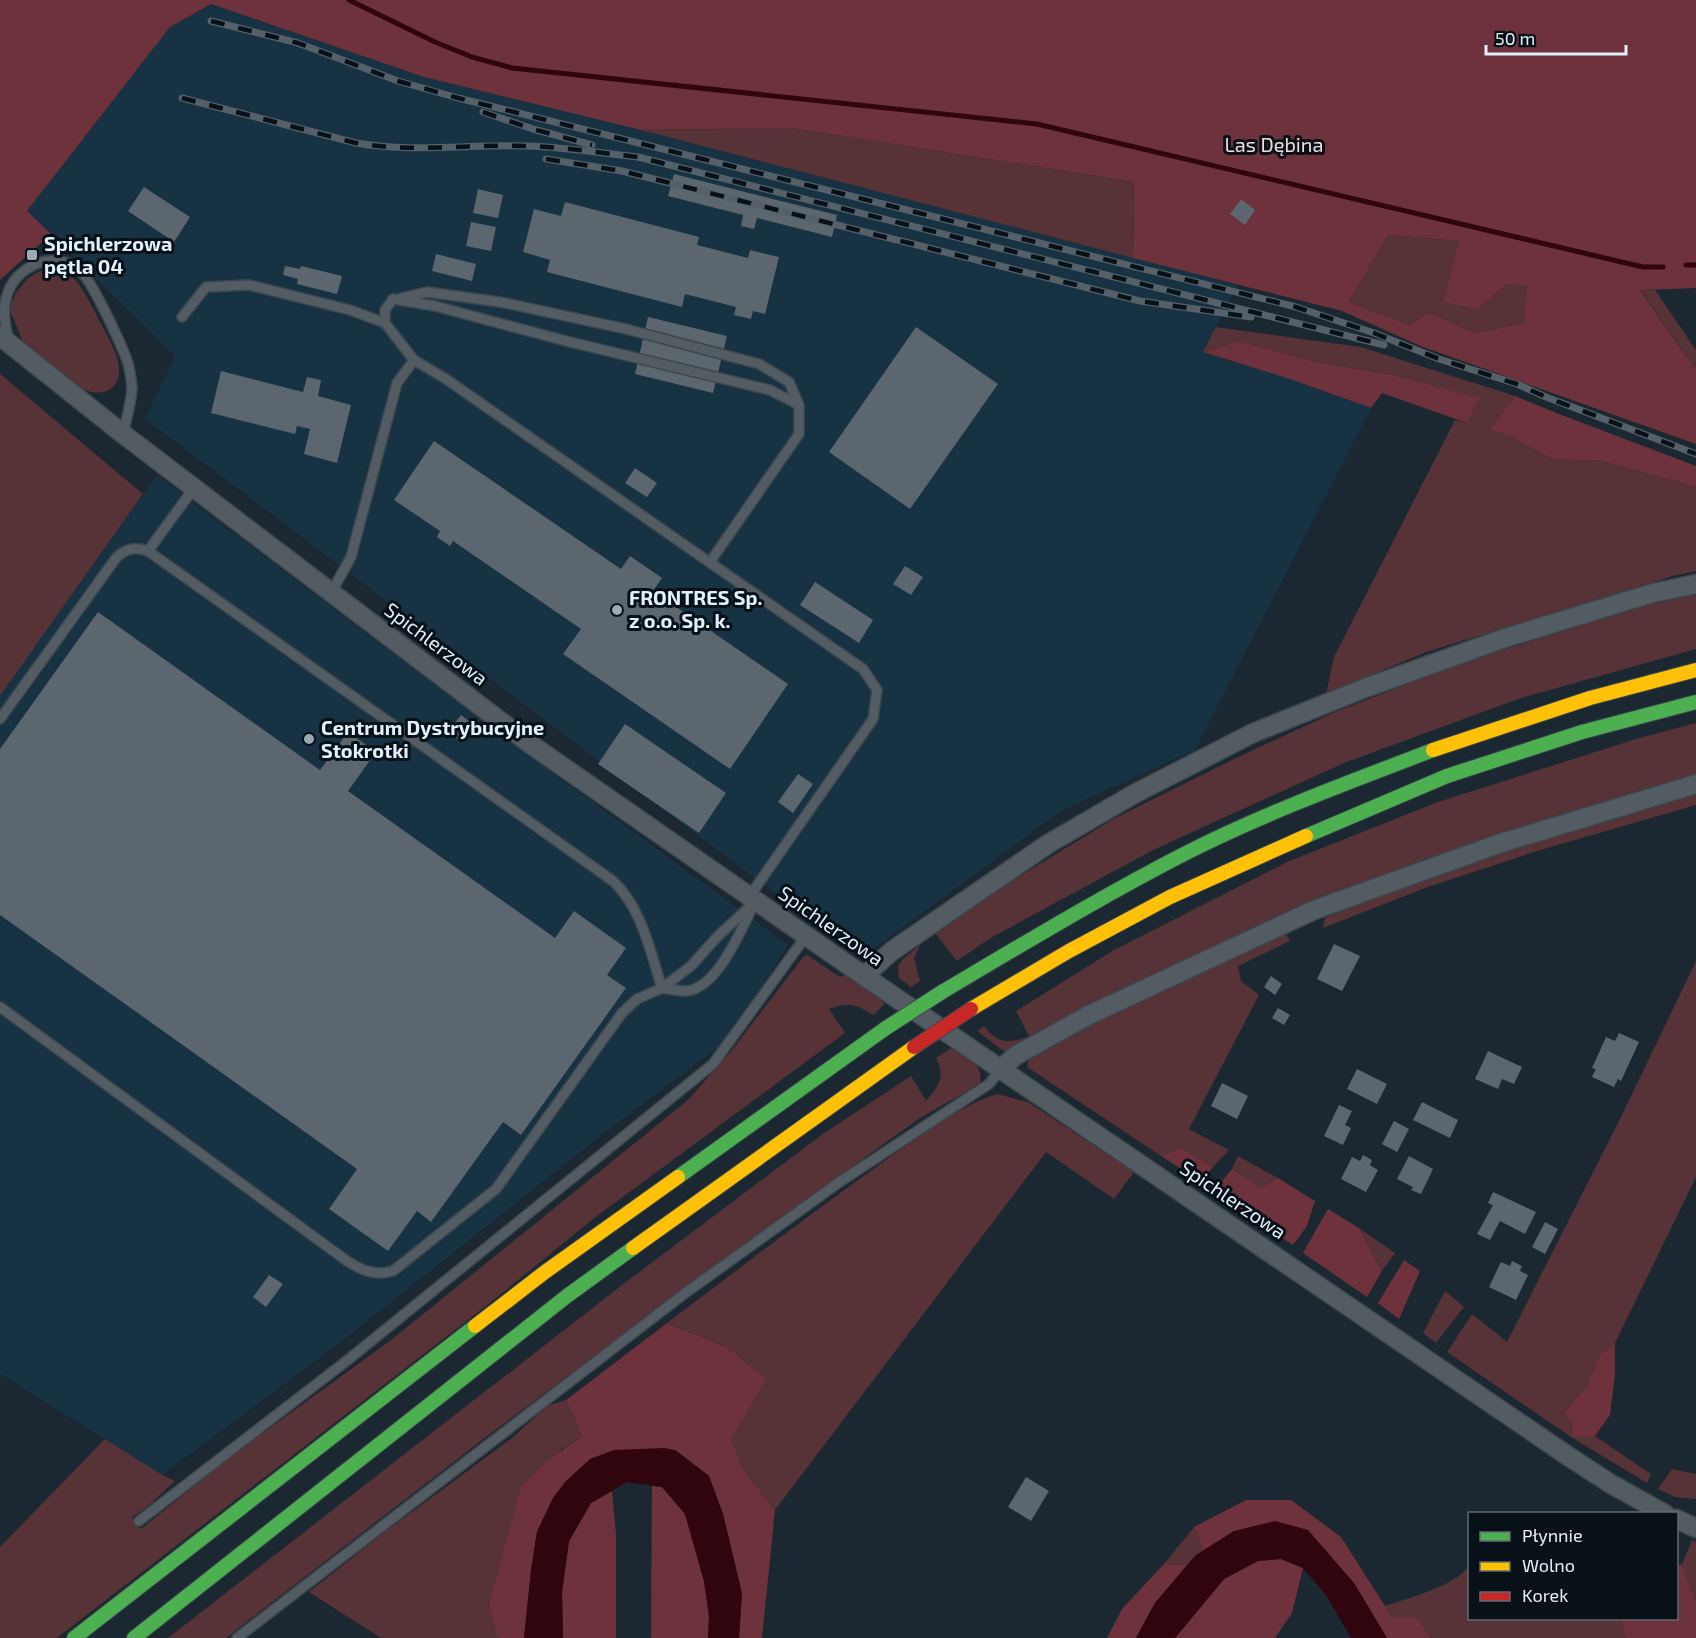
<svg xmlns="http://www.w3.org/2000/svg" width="1696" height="1638" font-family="'Exo 2',sans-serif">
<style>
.built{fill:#163243}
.green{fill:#573236}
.forest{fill:#6d323b;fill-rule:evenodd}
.water{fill:#30050e}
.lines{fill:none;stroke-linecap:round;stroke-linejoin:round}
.stream{stroke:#30050e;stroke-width:5}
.building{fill:#5b666e}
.lane-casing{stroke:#3c464d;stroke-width:12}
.street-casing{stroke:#3c464d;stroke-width:21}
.fast-casing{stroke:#3c464d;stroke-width:16}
.slow-casing{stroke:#3c464d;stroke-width:16}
.lane{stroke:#535c62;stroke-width:9}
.street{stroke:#535c62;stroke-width:18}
.fast{stroke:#4caf50;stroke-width:14}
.slow{stroke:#ffc107;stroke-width:14}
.rail-casing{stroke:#566068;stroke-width:7}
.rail{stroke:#081118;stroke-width:4.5;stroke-dasharray:14;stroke-linecap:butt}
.fast-bridge-casing{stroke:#3c464d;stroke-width:16;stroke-linecap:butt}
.jam-bridge-casing{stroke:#3c464d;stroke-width:16;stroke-linecap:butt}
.fast-bridge{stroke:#4caf50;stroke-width:14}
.jam-bridge{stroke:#c62828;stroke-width:14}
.poi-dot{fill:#9daab4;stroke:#081118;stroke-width:2}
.labels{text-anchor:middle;stroke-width:6;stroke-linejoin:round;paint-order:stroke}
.park-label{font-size:20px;fill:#f2dbdc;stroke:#081118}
.poi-label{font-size:20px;font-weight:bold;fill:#e3f0fb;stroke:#081118;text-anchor:start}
.street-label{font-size:20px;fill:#e3f0fb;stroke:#081118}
</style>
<rect width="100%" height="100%" fill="#1b2831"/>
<!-- built -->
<path class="built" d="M211 4 424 77 641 130 1237 285 1204 353 1290 379 1371 408 1195 750 1061 811 861 958 145 419 175 356 27 211 170 27Z
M157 475 489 726 788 945 736 1026 719 1047 608 1130 342 1341 162 1475 0 1374V696Z"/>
<!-- green -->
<path class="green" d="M792 128 1134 182 1133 258 641 130Z
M1389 235 1460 241 1443 302 1478 310 1505 285 1528 286 1524 323 1475 333 1429 312 1410 325 1348 302Z
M40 271C49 271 59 270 67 275 71 276 76 280 78 283 84 290 115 348 117 357 125 385 108 400 82 389L23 342 11 313V305L15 294 28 278Z
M1640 289 1655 290 1696 350V370Z
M1216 327 1361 347 1515 396 1491 430 1509 436 1552 459 1602 461 1696 487V571L1673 576 1426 652 1326 694 1334 657 1455 420 1467 423 1388 374 1317 362 1239 341 1203 352Z
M0 374 143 494 0 696Z
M1696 594V649L1518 699 1344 763 1151 851 989 939 957 961 935 933 1020 876 1115 818 1232 760 1335 712 1470 660 1648 605Z
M1696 723V779L1487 844 1006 1053 977 1031 984 1026C997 1044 1010 1044 1029 1036L1016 1011 1114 950 1287 862 1438 802 1636 739Z
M1696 795V805L1537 851 1425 888 1323 928 1325 918C1444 868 1571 827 1696 795Z
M1285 932 1290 941 1238 966 1241 981 1259 995 1189 1129 1229 1150 1213 1167 1181 1148 1161 1156 1027 1067 1029 1057 1173 982Z
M920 945 914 958 920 981 911 987 899 978 898 966 903 959Z
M807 955 840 977 846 975 885 1003 874 1015C855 1004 850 1002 829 1009L845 1033 597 1216 486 1306 57 1638H0V1547L105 1439 162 1475 175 1481 147 1507 132 1517 141 1529 230 1457 391 1340 688 1100 732 1050 803 957Z
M1696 961V1177L1615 1343 1600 1354 1587 1385 1564 1413 1572 1424 1571 1436H1595L1651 1474 1647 1483 1571 1437 1447 1352 1472 1314 1507 1342 1619 1121Z
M951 1048C967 1058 984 1063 980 1084L920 1118 747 1242 486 1437 226 1638H168L622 1285 823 1134 911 1076 926 1101C939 1085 946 1078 936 1058Z
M997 1094 1028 1102 1134 1172 1114 1199 1046 1152 775 1510 743 1469 731 1439 725 1346 667 1323C734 1272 800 1222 868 1173 907 1145 951 1109 997 1094Z
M1238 1156 1278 1178 1261 1188 1232 1169Z
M1359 1228 1395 1253 1382 1271Z
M1445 1291 1464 1307 1436 1343 1423 1333Z
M566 1400 582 1436 561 1450 489 1605 497 1638H381L309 1592 386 1531 512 1438 547 1406Z
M1672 1469 1696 1474V1499L1675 1497 1658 1489Z
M1194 1527 1203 1551 1196 1555 1187 1565 1164 1564Z
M1692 1540 1696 1542V1603L1682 1564Z
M1469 1565 1470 1618 1621 1619 1625 1638H1431L1392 1617 1385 1606C1408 1598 1457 1586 1469 1565Z"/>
<!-- forest -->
<path class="forest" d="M0 0H1696V288L1640 290 1696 370V444L1423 347 1342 311 1133 258 1134 182 792 128 641 130 424 77 211 4 170 27 27 211 51 234 0 280ZM1389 235 1459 241 1443 302 1478 310 1505 285 1527 286 1524 323 1475 333 1429 312 1410 325 1348 302Z
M1239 341 1317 362 1388 374 1479 398 1467 423 1382 393 1371 408 1290 379 1203 352Z
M1515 396 1559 414 1696 466V487L1602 461 1552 459 1509 436 1490 430Z
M1181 1148 1213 1167 1202 1182 1161 1156Z
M1232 1169 1261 1188 1278 1178 1315 1201 1307 1226 1293 1245 1212 1193Z
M1328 1209 1359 1228 1382 1271 1367 1297 1303 1253Z
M1404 1260 1420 1271 1399 1319 1378 1303Z
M667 1323 725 1346 766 1379 731 1439 743 1469 775 1510 762 1638H739L742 1593 723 1514 709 1476 675 1450 553 1498 537 1532 531 1570 524 1638H497L489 1605 521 1487 547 1461 582 1436 566 1400Z
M1615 1343V1375L1610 1415 1595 1436 1571 1437 1572 1424 1564 1413 1587 1385 1600 1354Z
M652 1486 662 1487 685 1514 704 1581 709 1616 708 1638H651Z
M612 1491 616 1534V1638H563L562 1592 569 1541 591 1503Z
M1246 1500H1291L1341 1537 1392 1617H1416L1431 1638H1387L1354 1583 1234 1531 1203 1551 1194 1527Z
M1281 1559 1303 1568 1292 1613 1275 1638H1175L1224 1579 1258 1561Z
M1164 1564 1187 1565 1155 1603 1136 1638H1107L1122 1609Z
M1682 1564 1696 1603V1638H1625L1621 1619 1676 1618 1677 1566Z"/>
<!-- water -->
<path class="water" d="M664 1448 675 1450 709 1476 723 1514 742 1594 739 1638H708L709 1616 704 1581 685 1514 662 1487 627 1482 591 1503 569 1541 562 1592 563 1638H524L531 1570 537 1532 553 1498 565 1482 590 1459 614 1450Z
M1275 1521 1308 1530 1354 1583 1387 1638H1351L1326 1595 1303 1568 1281 1559 1258 1561 1224 1579 1175 1638H1136L1155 1603 1196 1555 1234 1531Z"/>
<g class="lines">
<!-- stream -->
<path class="stream" d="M349 0 435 42 472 57 512 68 1037 124 1643 267H1663
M1686 265H1696"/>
</g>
<!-- building -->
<path class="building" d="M674 174 837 215 832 237 757 218 754 229 741 226 743 215 668 196Z
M144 187 190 217 174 242 128 211Z
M478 189 503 195 498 218 473 213Z
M1241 199 1255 210 1245 225 1230 214Z
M565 202 699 237 697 245 748 258 750 250 779 257 765 314 753 311 751 319 734 315 736 307 685 294 682 307 547 272 550 260 523 252 534 209 561 216Z
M471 222 496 227 491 251 466 246Z
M436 254 476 264 472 281 432 271Z
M285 266 300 269 301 266 342 276 337 294 297 284 298 279 283 275Z
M648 317 727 336 713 393 635 374Z
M916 327 998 384 910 509 829 452Z
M221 371 303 392 307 377 321 380 318 396 351 405 337 463 304 454 310 429 297 426 295 434 211 413Z
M434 441 621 569 630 556 662 578 653 591 788 684 730 769 563 654 581 629 453 541 450 546 437 537 440 531 394 500Z
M635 468 657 483 647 497 625 483Z
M905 566 923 577 911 595 893 584Z
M815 582 873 620 859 643 800 605Z
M98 612 320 770 348 732 376 752 348 791 555 938 574 911 626 948 607 975 626 988 521 1135 503 1122 431 1222 417 1211 388 1251 329 1209 357 1169 0 915V749Z
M461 715 474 725 461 742 448 731Z
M625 724 726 793 699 833 598 764Z
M798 774 813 784 793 813 778 802Z
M1334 944 1360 956 1342 991 1317 979Z
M1271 976 1282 984 1275 995 1264 987Z
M1278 1008 1290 1015 1284 1025 1272 1018Z
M1619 1033 1639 1042 1621 1081 1618 1079 1614 1087 1592 1077 1596 1069 1592 1068 1606 1037 1615 1041Z
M1488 1051 1522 1067 1514 1084 1502 1079 1498 1089 1475 1079Z
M1357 1069 1387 1084 1377 1104 1347 1089Z
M1222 1083 1248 1096 1237 1119 1211 1106Z
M1422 1102 1458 1120 1450 1138 1413 1120Z
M1339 1105 1352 1111 1345 1125 1351 1128 1343 1145 1324 1136Z
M1394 1121 1409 1129 1397 1152 1382 1144Z
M1363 1155 1372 1160 1370 1165 1378 1170 1366 1192 1341 1179 1352 1157 1360 1161Z
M1409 1156 1433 1169 1421 1194 1411 1190 1413 1187 1397 1179Z
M1493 1192 1536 1212 1525 1234 1500 1221 1490 1240 1477 1234 1493 1205 1488 1203Z
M1545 1222 1558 1229 1545 1254 1532 1247Z
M1512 1261 1522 1266 1520 1271 1528 1275 1516 1300 1489 1287 1501 1262 1510 1266Z
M269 1275 283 1284 266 1307 253 1297Z
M1026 1477 1049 1491 1031 1521 1008 1507Z"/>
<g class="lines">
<!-- lane casing -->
<g class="lane-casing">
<path id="lane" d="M401 298 427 292 500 302 626 329 759 364 789 382 799 405
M182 317 206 287 249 285 350 310 385 323
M9 340C0 311 3 281 32 266 42 260 56 259 67 263 72 264 79 269 82 273 93 283 125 351 129 367 130 373 132 383 132 389 131 404 126 420 123 434
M194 488 148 551 613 881C642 908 650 951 662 988
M710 562 799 434V405L770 390 566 341 435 306 393 299 385 310V323L414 360 446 379 863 669 877 690 873 719 749 897
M331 593 351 557 397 383 414 360
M0 719 116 558C126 548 135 547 148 551
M662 988C670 989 678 991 686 991 717 989 741 930 753 906
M0 1007 347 1261C363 1271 375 1276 393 1271L496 1189 622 1013 637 999 662 988 691 966 719 935 756 901
M139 1521 349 1359 713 1064 806 936
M237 1638 684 1294 841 1181 989 1084 1001 1069"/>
</g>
<!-- street casing -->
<g class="street-casing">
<path id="street" d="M0 336 123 434 533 746 864 976 1568 1456 1611 1484 1665 1514
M864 976 892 951 1048 844 1134 794 1253 733 1365 688 1505 638 1653 593 1696 584
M1001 1069 1015 1056 1087 1016 1314 910 1501 843 1696 784
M1676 1519 1696 1528"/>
</g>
<!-- fast casing -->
<g class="fast-casing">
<path id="fast" d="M1306 836 1447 776 1582 732 1696 702
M942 992C1023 944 1104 895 1188 852 1265 813 1352 781 1433 750
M678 1177 886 1028
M74 1638 475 1326
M134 1638 567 1296 633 1248"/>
</g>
<!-- slow casing -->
<g class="slow-casing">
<path id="slow" d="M1433 750 1590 698 1696 670
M971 1009 1069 951 1170 897 1306 836
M633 1248 914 1047
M475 1326 545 1272 678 1177"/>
</g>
<!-- lane -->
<use href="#lane" class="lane"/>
<!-- street -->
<use href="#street" class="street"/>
<!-- fast -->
<use href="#fast" class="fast"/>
<!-- slow -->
<use href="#slow" class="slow"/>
<!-- rail casing -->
<g class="rail-casing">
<path id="rail" d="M211 21 298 43 398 81 458 98 1296 307 1374 333 1439 359 1517 384 1546 397 1696 454
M182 98 356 143C413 153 470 144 527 146 564 147 601 153 638 157L1384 345
M483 112 533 129 592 145
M546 159 622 171 1140 301 1251 317"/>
</g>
<!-- rail -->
<use href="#rail" class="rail"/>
<!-- fast-bridge casing -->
<g class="fast-bridge-casing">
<path id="fast-bridge" d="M886 1028 942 992"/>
</g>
<!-- jam-bridge casing -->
<g class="jam-bridge-casing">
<path id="jam-bridge" d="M914 1047 971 1009"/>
</g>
<!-- fast-bridge -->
<use href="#fast-bridge" class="fast-bridge"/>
<!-- jam-bridge -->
<use href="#jam-bridge" class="jam-bridge"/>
</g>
<!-- markers -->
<g class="poi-dot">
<rect x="26" y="249" width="12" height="12" rx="3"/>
<circle cx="617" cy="610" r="6"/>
<circle cx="309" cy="739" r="6"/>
</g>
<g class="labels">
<!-- park labels -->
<g class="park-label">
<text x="1274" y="152">Las Dębina</text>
</g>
<!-- poi labels -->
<g class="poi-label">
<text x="44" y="251">Spichlerzowa<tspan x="44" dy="23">pętla 04</tspan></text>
<text x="629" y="605">FRONTRES Sp.<tspan x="629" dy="23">z o.o. Sp. k.</tspan></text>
<text x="321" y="735">Centrum Dystrybucyjne<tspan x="321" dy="23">Stokrotki</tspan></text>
</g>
<!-- street labels -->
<g class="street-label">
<text transform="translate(436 644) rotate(37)" y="7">Spichlerzowa</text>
<text transform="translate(831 926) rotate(35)" y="7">Spichlerzowa</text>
<text transform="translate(1233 1200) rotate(34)" y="7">Spichlerzowa</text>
</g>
</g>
<!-- legend -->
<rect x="1468" y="1512" width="210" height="108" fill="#081118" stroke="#606a73" stroke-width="1.5"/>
<rect x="1480" y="1532" width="30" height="9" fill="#4caf50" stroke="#606a73" stroke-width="1.5"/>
<text x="1522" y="1542" font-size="18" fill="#e3f0fb">Płynnie</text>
<rect x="1480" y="1562" width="30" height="9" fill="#ffc107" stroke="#606a73" stroke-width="1.5"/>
<text x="1522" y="1572" font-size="18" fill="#e3f0fb">Wolno</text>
<rect x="1480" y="1592" width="30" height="9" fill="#c62828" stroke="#606a73" stroke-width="1.5"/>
<text x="1522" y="1602" font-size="18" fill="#e3f0fb">Korek</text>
<!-- scale -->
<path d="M1486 45v9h140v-9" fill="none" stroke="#e3f0fb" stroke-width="3"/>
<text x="1495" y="45" font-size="18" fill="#e3f0fb" stroke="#081118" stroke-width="4.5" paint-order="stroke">50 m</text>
</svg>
